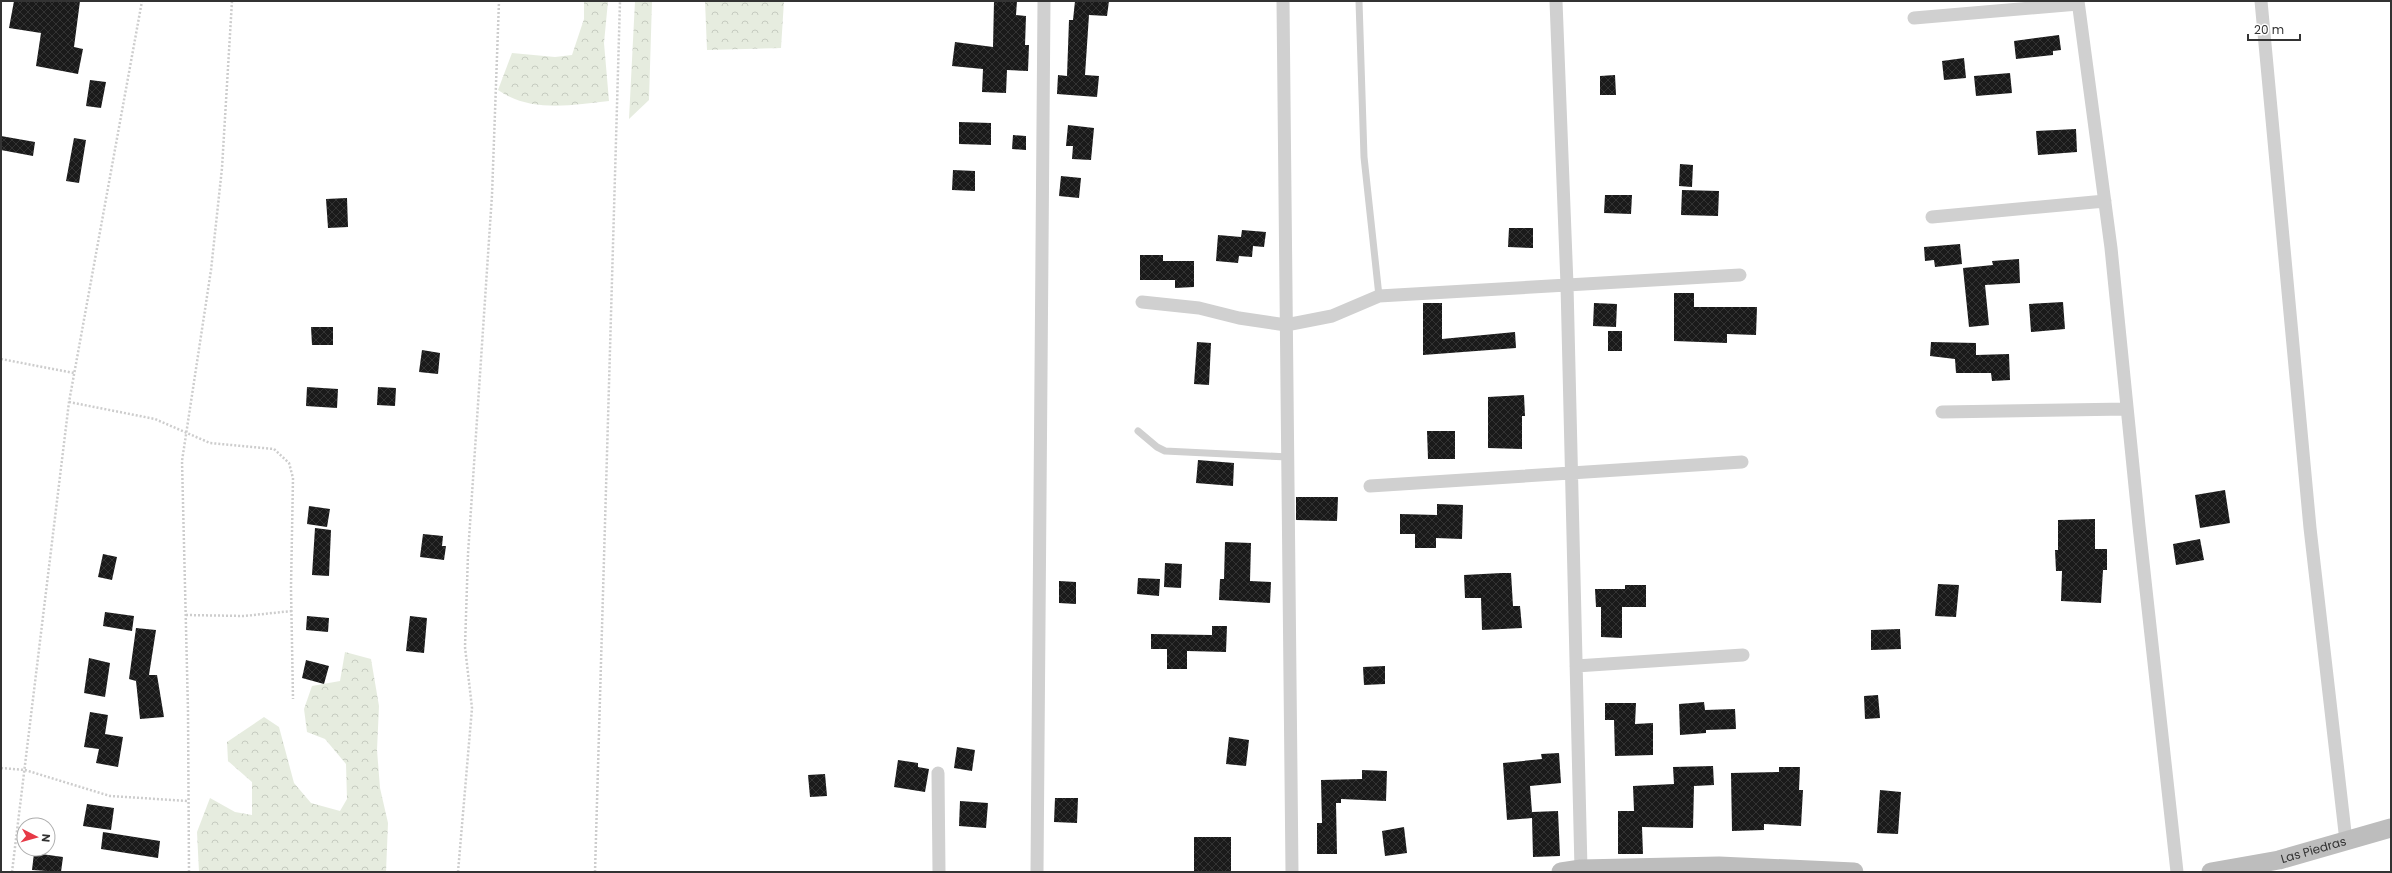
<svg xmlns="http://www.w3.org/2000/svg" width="2392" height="873" font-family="Poppins,sans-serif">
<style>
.forest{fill:url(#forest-crowns)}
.building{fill:url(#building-cross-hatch)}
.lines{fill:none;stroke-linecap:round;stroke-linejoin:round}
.path{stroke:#cdcdcd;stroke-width:2.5;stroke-dasharray:2 2;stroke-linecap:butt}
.lane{stroke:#d0d0d0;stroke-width:7}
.street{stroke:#d0d0d0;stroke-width:13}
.secondary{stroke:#bdbdbd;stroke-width:19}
.labels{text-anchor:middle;stroke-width:4;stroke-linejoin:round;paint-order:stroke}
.street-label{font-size:12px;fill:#333;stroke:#fff}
</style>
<defs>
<pattern id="forest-crowns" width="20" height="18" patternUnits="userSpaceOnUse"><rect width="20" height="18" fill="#e6ecdf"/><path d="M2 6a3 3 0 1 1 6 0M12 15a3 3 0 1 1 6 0" fill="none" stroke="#c6cbc0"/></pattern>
<pattern id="building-cross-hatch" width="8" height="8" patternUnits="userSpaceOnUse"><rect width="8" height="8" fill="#1a1a1a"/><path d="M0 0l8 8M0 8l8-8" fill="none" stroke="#333"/></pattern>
</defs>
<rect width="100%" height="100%" fill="#fff"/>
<!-- forest -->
<path class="forest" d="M584 1H608L604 43 609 101C572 105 531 113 498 90L512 53 555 57 572 55 584 19Z
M635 1H652L649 100 629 119Z
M705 1H784L781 48 707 50Z
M345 652 371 659 379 706 377 750 380 788 388 823 386 872H199L197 832 210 798 235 812 252 815V782L228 761 227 742 264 717 279 727 294 783 311 803 340 811 347 799 346 764 325 739 307 732 304 709 312 686 340 681Z"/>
<!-- building -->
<path class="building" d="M14 1H80L74 47 83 49 78 74 36 66 41 33 9 28Z
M994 1H1017L1016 15 1026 16 1025 45H1029L1028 71 1007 70 1006 93 982 92 983 69 952 66 955 42 993 47Z
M1075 1H1109L1107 16 1089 15 1085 75 1099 76 1097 97 1057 94 1058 75 1067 76 1069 20H1073Z
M2059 35 2061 50 2053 51V55L2016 59 2014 41Z
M1964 58 1966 78 1944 80 1942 61Z
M2010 73 2012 93 1976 96 1974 76Z
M1615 75 1616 95H1600V76Z
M90 80 106 82 101 108 86 106Z
M959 122 991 123V145L959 144Z
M1068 125 1094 128 1091 160 1072 159 1073 146H1066Z
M2076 129 2077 152 2038 155 2036 131Z
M1013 135 1026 136V150L1012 149Z
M1 136 35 142 33 156 1 150Z
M74 138 86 140 79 183 66 181Z
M1680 164 1693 165 1692 187 1679 186Z
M953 170 975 171V191L952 190Z
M1061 176 1081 178 1079 198 1059 196Z
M1682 190 1719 191 1718 216 1681 215Z
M1605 195H1632L1631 214 1604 213Z
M347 198 348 227 328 228 326 199Z
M1509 228H1533V248L1508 247Z
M1242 230 1266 232 1264 247 1253 246 1252 257 1239 256 1238 263 1216 261 1218 235 1241 237Z
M1960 244 1962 264 1935 267 1934 260 1925 261 1924 247Z
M1140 255H1163V261H1194V287L1175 288V280H1140Z
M2019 259 2020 283 1985 285 1989 325 1969 327 1963 268 1993 265 1992 261Z
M1674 293H1694V307H1757L1756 335 1727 334V343L1674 341Z
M2063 302 2065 329 2031 332 2029 304Z
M1423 303H1442V339L1515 332 1516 348 1423 355Z
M1594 303 1617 304 1616 327 1593 326Z
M311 327H333V345H312Z
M1608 331H1622V351H1608Z
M1197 342 1211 343 1209 385 1194 384Z
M1931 342 1976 343V355L2009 354 2010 380 1992 381 1991 373H1956L1955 359 1930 356Z
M422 350 440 353 438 374 419 372Z
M307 387 338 389 337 408 306 406Z
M378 387 396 388 395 406 377 405Z
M1524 395 1525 416H1522V449L1488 448V397Z
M1427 431H1455V459H1428Z
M1198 460 1234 463 1233 486 1196 483Z
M2225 490 2230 523 2200 528 2195 495Z
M1296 497H1338L1337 521 1296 520Z
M1437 504 1463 505 1462 539 1436 538V548H1415V534H1400V514L1437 515Z
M309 506 330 509 327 527 307 524Z
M2095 519V549H2107V570H2103L2101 603 2061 601 2062 571H2056L2055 550H2058V520Z
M315 528 331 530 329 576 312 575Z
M423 534 443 536 442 546H446L444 560 420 557Z
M2200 539 2204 560 2176 565 2173 544Z
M1225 542 1251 543 1250 581 1271 582 1270 603 1219 600 1220 579H1224Z
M103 554 117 557 112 580 98 577Z
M1165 563 1182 564 1181 588 1164 587Z
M1502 573H1511L1513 606H1520L1522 628 1482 630 1481 598H1465L1464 575Z
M1138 578 1160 579 1159 596 1137 594Z
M1059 581 1076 582V604L1059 603Z
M1938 584 1959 585 1956 617 1935 616Z
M1625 585H1646V607H1622V638L1601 637V607H1596L1595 589H1625Z
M105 612 134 616 132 631 103 626Z
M307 616 329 618 328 632 306 630Z
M410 616 427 618 424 653 406 651Z
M1212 626H1227L1226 652 1187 651V669H1167V649H1151V634L1212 635Z
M136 628 156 630 149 675H157L164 717 140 719 136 681 129 679Z
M1900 629 1901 649 1871 650V630Z
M89 658 110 663 105 697 84 693Z
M306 660 329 666 324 684 302 678Z
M1385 666V684L1364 685 1363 667Z
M1878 695 1880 718 1865 719 1864 696Z
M1704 702 1705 710 1735 709 1736 729 1706 730V733L1680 735 1679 704Z
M1605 703H1636L1635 724 1653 723V755L1615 756 1614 720H1605Z
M90 712 108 715 105 734 123 737 118 767 96 763 99 749 84 747Z
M1229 737 1249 740 1246 766 1226 764Z
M957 747 975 750 972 771 954 768Z
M1559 753 1561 783 1530 786 1532 812 1558 811 1560 856 1533 857 1532 818 1507 820 1503 763 1542 759 1541 754Z
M898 760 918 763V767L929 769 925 792 894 787Z
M1713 766 1714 785 1694 786 1693 828 1642 827 1643 854H1618V811H1634L1633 786 1674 784 1673 767Z
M1779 767H1800L1799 790H1803L1801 826 1764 824V830L1732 831 1731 773 1779 772Z
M1362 770 1387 771 1386 801 1341 799V803H1336L1337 854H1317V823H1322L1321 780 1362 779Z
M825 774 827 796 810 797 808 775Z
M1880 790 1901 792 1898 834 1877 833Z
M1055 798H1078L1077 823 1054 822Z
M960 801 988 803 986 828 959 826Z
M87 804 114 808 111 830 83 826Z
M1404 827 1407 853 1385 856 1382 831Z
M103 832 160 841 158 858 101 849Z
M1194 837H1231V872H1194Z
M34 853 63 857 61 872 32 870Z"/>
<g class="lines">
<!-- path -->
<path class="path" d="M1 359 74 373
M69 402 155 419 210 443 274 449 289 463 293 478 291 588 293 699
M186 615 244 616 292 611
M1 768 25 770 110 796 188 801
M12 872 69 402 142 1
M189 872 188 711 182 461 211 270 222 168 232 1
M458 872 472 708 465 647 468 554 492 195 499 1
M595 872 620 1"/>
<!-- lane -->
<path class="lane" d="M1359 1 1364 157 1379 296
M1138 431 1157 447 1165 451 1288 457"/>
<!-- street -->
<path class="street" d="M1283 1 1292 872
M1556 1 1567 285 1581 869
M2078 1 2111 248 2139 526 2177 872
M2261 1 2310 528 2346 841
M1914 18 2078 4
M1932 217 2105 201
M1142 302 1199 308 1239 318 1286 325 1332 316 1379 296 1740 275
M1942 412 2127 409
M1370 486 1742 462
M1576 666 1743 655
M938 773 939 872
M1037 872 1044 1"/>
<!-- secondary -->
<g class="secondary">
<path d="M1561 872 1581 869 1719 866 1854 872"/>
<path id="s1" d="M2211 872 2279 860 2391 828"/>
</g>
</g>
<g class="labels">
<!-- street labels -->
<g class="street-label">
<text dy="4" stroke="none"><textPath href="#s1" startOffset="105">Las Piedras</textPath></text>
</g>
</g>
<!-- border -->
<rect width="2392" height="873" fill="none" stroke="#333333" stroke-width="4"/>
<!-- north arrow -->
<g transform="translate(36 837) rotate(96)"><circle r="19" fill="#ffffff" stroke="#adadad"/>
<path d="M0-3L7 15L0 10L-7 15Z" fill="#e63946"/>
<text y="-6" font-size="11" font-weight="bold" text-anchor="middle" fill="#333333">N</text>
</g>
<!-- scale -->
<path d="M2248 34v6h52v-6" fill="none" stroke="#333333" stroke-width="2"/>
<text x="2254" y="34" font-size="12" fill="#333333" stroke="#ffffff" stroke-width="3" paint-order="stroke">20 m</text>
</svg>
